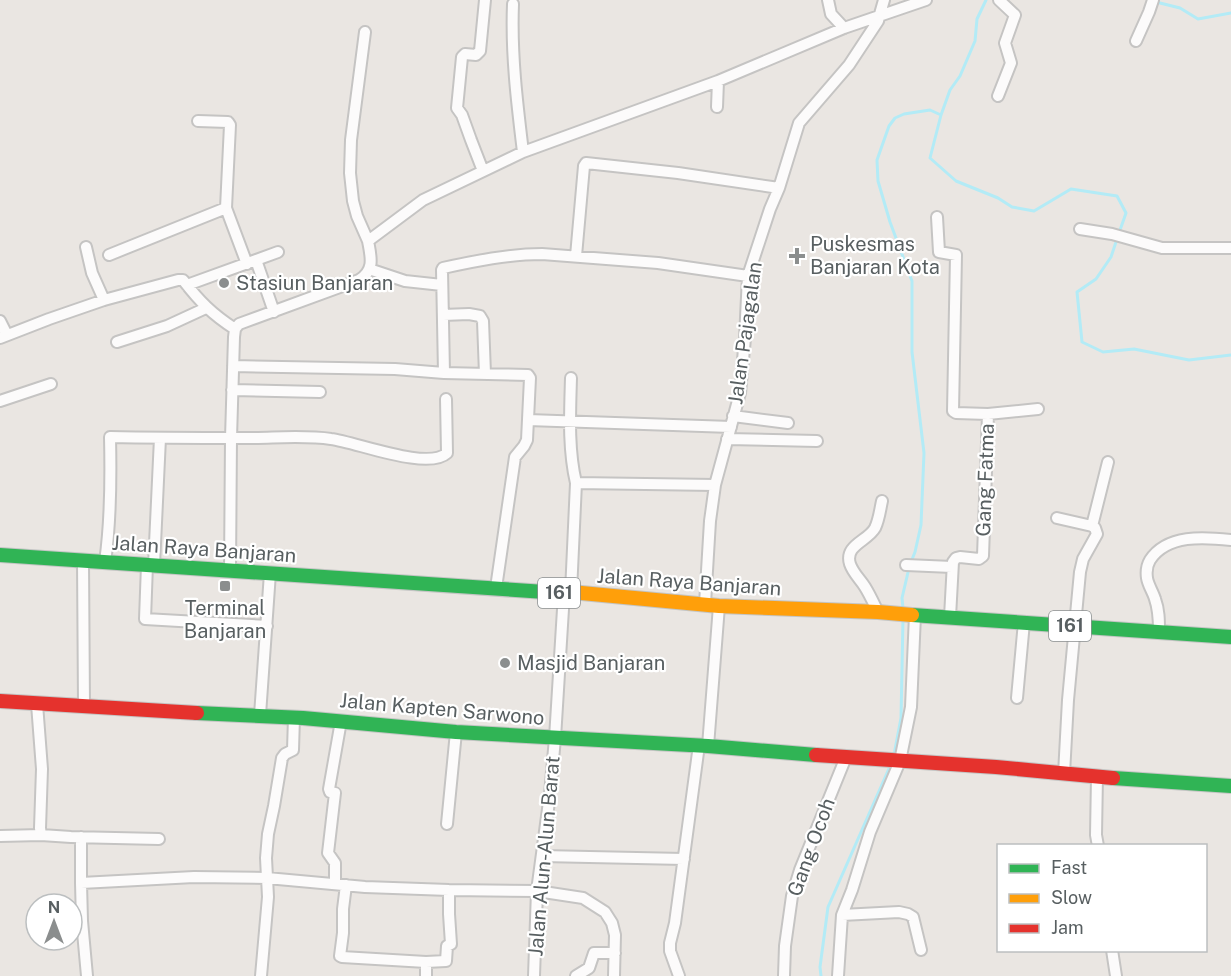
<svg xmlns="http://www.w3.org/2000/svg" width="1231" height="976" font-family="'Public Sans',sans-serif">
<style>
.lines{fill:none;stroke-linecap:round;stroke-linejoin:round}
.stream{stroke:#b3ebf6;stroke-width:3}
.street-casing{stroke:#c5c4c3;stroke-width:14}
.fast-casing{stroke:#c4c5c4;stroke-width:16}
.slow-casing{stroke:#c4c5c4;stroke-width:16}
.jam-casing{stroke:#c4c5c4;stroke-width:16}
.street{stroke:#fcfbfb;stroke-width:10}
.fast{stroke:#30b455;stroke-width:14}
.slow{stroke:#ff9f0a;stroke-width:14}
.jam{stroke:#e5322d;stroke-width:14}
.poi-dot{fill:#8b8e8e;stroke:#fff;stroke-width:2}
.labels{text-anchor:middle;stroke-width:4.5;stroke-linejoin:round;paint-order:stroke}
.shield{fill:#fff;stroke:#8a8f90;stroke-width:1.5}
.shield-label{font-size:18px;font-weight:bold;fill:#585f61}
.poi-label{font-size:20px;fill:#585f61;stroke:#fff;text-anchor:start}
.street-label{font-size:20px;fill:#585f61;stroke:#fff}
</style>
<rect width="100%" height="100%" fill="#eae6e2"/>
<g class="lines">
<!-- stream -->
<path class="stream" d="M986 0 977 19 975 41 960 76 950 90 941 115 930 158 956 181 998 198 1012 207 1034 211 1071 189 1117 196 1126 213 1119 233
M1156 2 1180 8 1198 19 1231 13
M1117 239 1111 257 1096 279 1077 292 1082 342 1103 352 1134 349 1189 360 1231 355
M911 562 915 552 921 525 924 453 912 352V281L890 222 878 181 877 160 889 126 895 118 904 114 930 110 941 115
M903 608 902 598 909 568
M894 755 901 718 903 618
M821 976 820 967 828 907 891 764"/>
<!-- street casing -->
<g class="street-casing">
<path id="street" d="M828 0 831 14 844 28
M513 4C511 54 517 103 523 152
M365 32 351 140 350 173 353 201 357 216 368 241
M1136 41 1149 12 1153 0
M998 96 1011 63 1005 43 1015 15 999 0
M717 107 718 81
M198 121 228 122 230 125 226 208 247 264
M483 171 471 140 462 115 457 108 462 57 465 54 476 55 480 51 485 0
M937 217 939 252 956 255 953 411 956 413 988 414 983 556 979 559 960 557 956 558 953 562 950 617
M1080 229 1112 234 1162 248H1231
M86 247 92 273 104 300
M109 255 226 208
M576 256 584 166 586 163 678 173 779 188
M256 260 274 312
M369 269 405 281 442 285
M187 285 278 252
M443 315 469 314 480 316 483 321 485 374
M0 321 7 335
M0 338 49 319 104 300 178 280H183C200 302 212 314 235 329
M117 342 167 326 206 308
M233 366 395 369 444 373 528 375 530 378 527 440 524 446 515 457 496 588
M444 373 442 270 443 268C475 261 509 254 542 254L658 263 748 276
M571 378C570 413 568 449 576 483
M232 390 320 392
M0 401 51 384
M988 414 1038 409
M733 416 788 423
M528 420 731 427
M727 439 817 441
M1057 518 1092 526 1095 528 1097 534 1083 559 1080 572 1068 700 1064 774
M1092 526 1108 462
M83 561 84 706
M105 562C111 520 111 479 110 437 156 438 202 438 248 438 275 438 304 435 331 439 356 442 428 471 447 453L446 399
M147 565 145 619 267 626
M154 565 160 438
M906 565 952 567
M230 570 231 438 234 337 235 329 239 324 359 280C375 270 371 257 368 241L423 200 523 152 718 81 844 28 926 0
M571 592 576 483 715 485
M705 604 710 521 715 485 740 393 745 338 748 276 770 209 779 188 799 123 849 65 878 21 884 0
M878 612C874 604 870 595 865 587 860 579 853 573 850 564 844 545 868 541 875 528 879 520 880 510 882 501
M1159 631C1159 620 1159 610 1155 599 1153 592 1148 585 1147 578 1146 571 1147 565 1150 560 1167 534 1204 537 1231 540
M1017 698 1024 622
M37 704 42 769 40 828 41 835 71 837 159 839
M260 715 270 573
M708 746 719 606
M1097 776 1096 835 1098 846
M447 824 456 732
M0 836 41 835
M81 837V883L194 877 267 878 365 887 449 890 537 891 583 898 605 912 612 923 615 935 614 976
M542 856 684 859
M81 883 82 921 87 976
M335 884V863L328 853 335 793 330 792 329 789 341 721
M346 885 343 909V933L340 956 342 957 426 962
M842 915 899 912 908 914 913 917 921 950
M1112 950 1116 976
M261 976 268 897 266 858 268 834 274 806 282 758 285 754 293 750 294 717
M426 976V962L446 961 447 946 451 944 449 914V890
M534 976 537 891 550 794 555 738 564 593
M576 976 589 968 594 953H615
M679 976 670 951V943L675 923 699 745
M784 976 785 946 792 896 800 870 846 757
M838 976 842 915 852 890 870 832 900 761 911 707 915 615"/>
</g>
<!-- fast casing -->
<g class="fast-casing">
<path id="fast" d="M0 555 560 593
M912 615 1231 637
M197 713 303 718 456 732 708 746 816 755
M1113 778 1231 786"/>
</g>
<!-- slow casing -->
<g class="slow-casing">
<path id="slow" d="M560 593 571 592 719 606 878 612 912 615"/>
</g>
<!-- jam casing -->
<g class="jam-casing">
<path id="jam" d="M0 701 197 713
M816 755 996 767 1113 778"/>
</g>
<!-- street -->
<use href="#street" class="street"/>
<!-- fast -->
<use href="#fast" class="fast"/>
<!-- slow -->
<use href="#slow" class="slow"/>
<!-- jam -->
<use href="#jam" class="jam"/>
</g>
<!-- markers -->
<g class="poi-dot">
<path d="M794 247h6v6h6v6h-6v6h-6v-6h-6v-6h6z"/>
<circle cx="224" cy="283" r="6"/>
<rect x="219" y="580" width="12" height="12" rx="3"/>
<circle cx="505" cy="663" r="6"/>
</g>
<g class="labels">
<!-- shield labels -->
<g class="shield">
<rect x="538" y="578" width="42" height="30" rx="4.5"/>
<rect x="1049" y="611" width="42" height="30" rx="4.5"/>
</g>
<g class="shield-label">
<text x="559" y="599">161</text>
<text x="1070" y="632">161</text>
</g>
<!-- poi labels -->
<g class="poi-label">
<text x="810" y="251">Puskesmas<tspan x="810" dy="23">Banjaran Kota</tspan></text>
<text x="236" y="290">Stasiun Banjaran</text>
<text x="225" y="615" text-anchor="middle">Terminal<tspan x="225" dy="23">Banjaran</tspan></text>
<text x="517" y="670">Masjid Banjaran</text>
</g>
<!-- street labels -->
<g class="street-label">
<text transform="translate(745 333) rotate(-82)" y="7">Jalan Pajagalan</text>
<text transform="translate(985 480) rotate(-88)" y="7">Gang Fatma</text>
<text transform="translate(204 549) rotate(4)" y="7">Jalan Raya Banjaran</text>
<text transform="translate(689 582) rotate(4)" y="7">Jalan Raya Banjaran</text>
<text transform="translate(442 709) rotate(5)" y="7">Jalan Kapten Sarwono</text>
<text transform="translate(811 847) rotate(-70)" y="7">Gang Ocoh</text>
<text transform="translate(544 856) rotate(-85)" y="7">Jalan Alun-Alun Barat</text>
</g>
</g>
<!-- legend -->
<rect x="997" y="844" width="210" height="108" fill="#ffffff" stroke="#bcbfc0" stroke-width="1.5"/>
<rect x="1009" y="864" width="30" height="9" fill="#30b455" stroke="#bcbfc0" stroke-width="1.5"/>
<text x="1051" y="874" font-size="18" fill="#585f61">Fast</text>
<rect x="1009" y="894" width="30" height="9" fill="#ff9f0a" stroke="#bcbfc0" stroke-width="1.5"/>
<text x="1051" y="904" font-size="18" fill="#585f61">Slow</text>
<rect x="1009" y="924" width="30" height="9" fill="#e5322d" stroke="#bcbfc0" stroke-width="1.5"/>
<text x="1051" y="934" font-size="18" fill="#585f61">Jam</text>
<!-- north arrow -->
<g transform="translate(54 922)"><circle r="28" fill="#ffffff" stroke="#bcbfc0" stroke-width="1.5"/>
<path d="M0-4.5L10 22L0 15L-10 22Z" fill="#8b8e8e"/>
<text y="-9" font-size="16" font-weight="bold" text-anchor="middle" fill="#585f61">N</text>
</g>
</svg>
